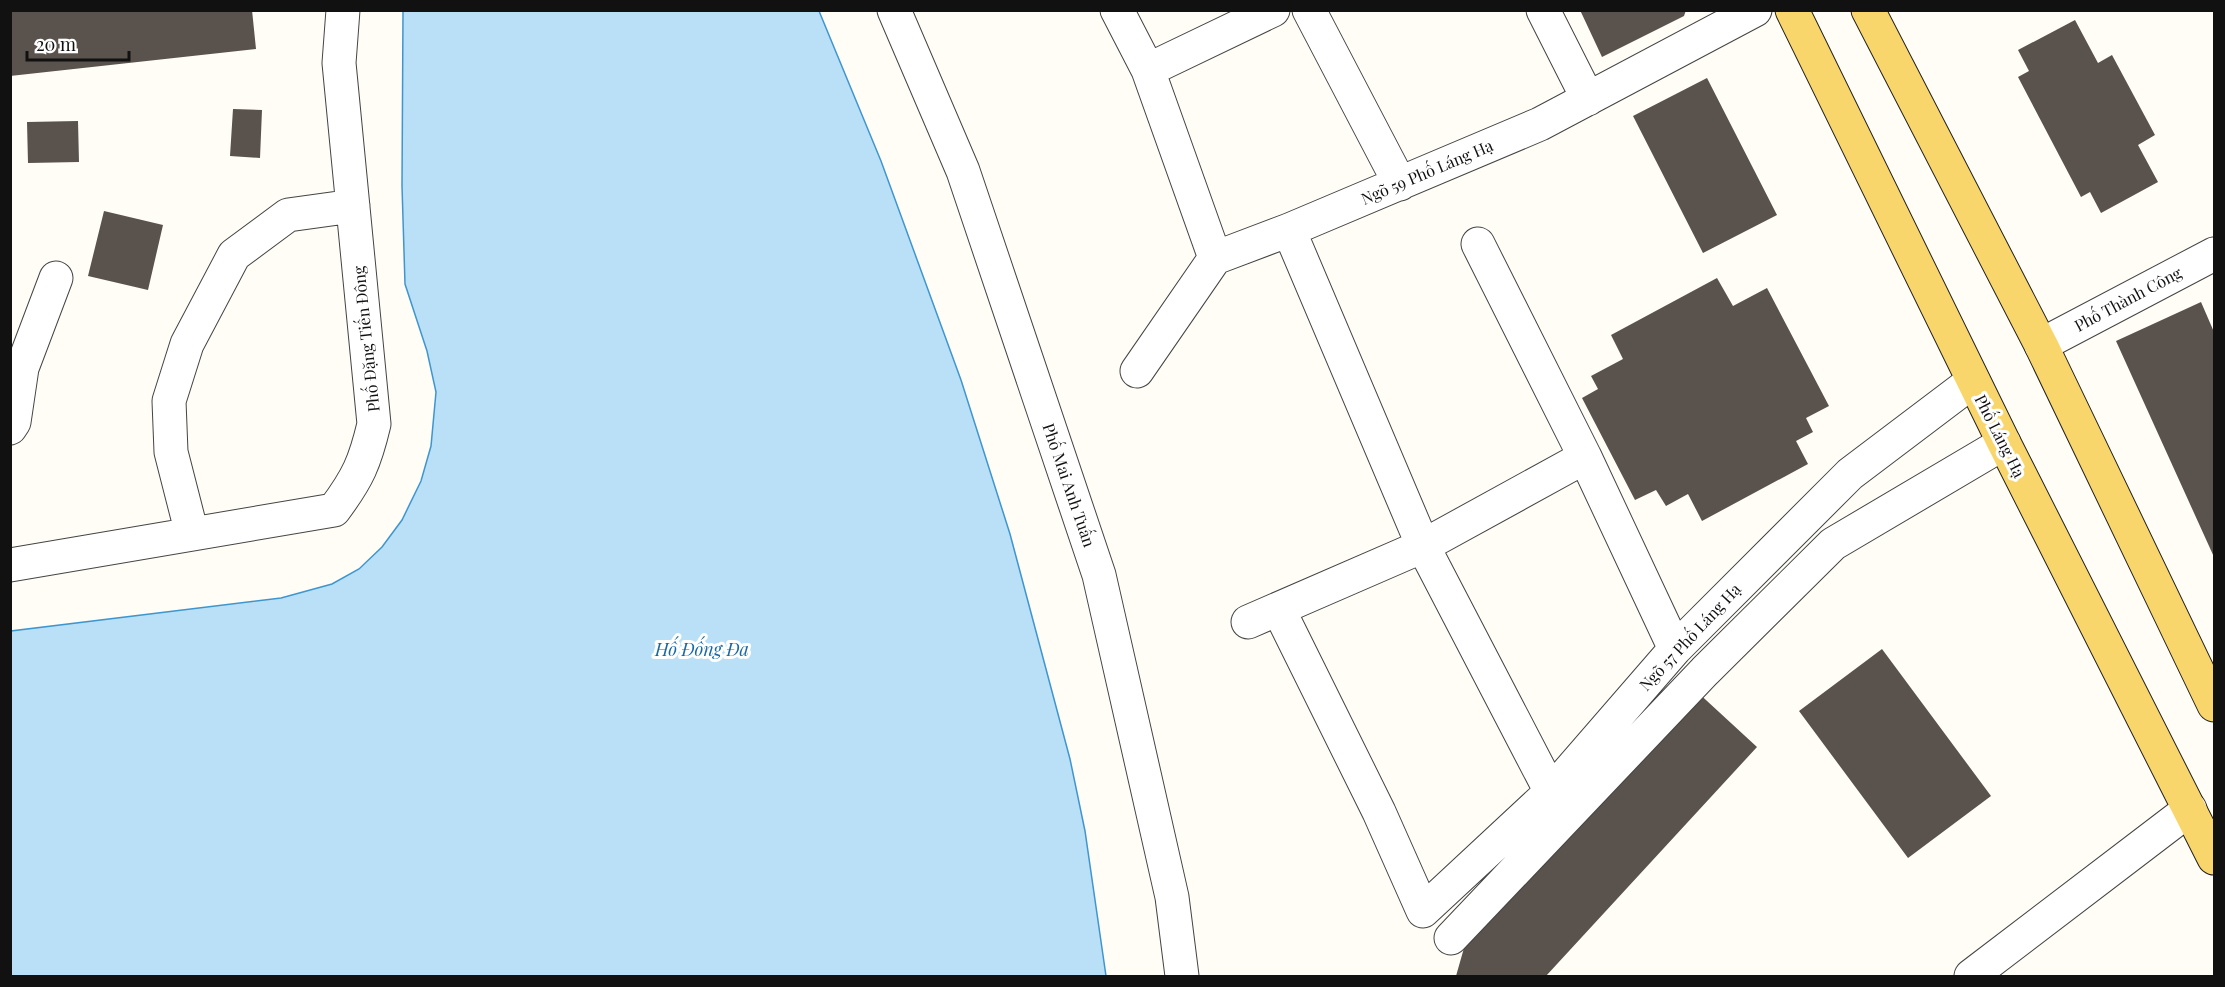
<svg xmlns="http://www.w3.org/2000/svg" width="2225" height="987" font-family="'Playfair Display',serif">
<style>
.water{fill:#b9e0f7;stroke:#3f96cf;stroke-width:1.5}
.building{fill:#5a524d}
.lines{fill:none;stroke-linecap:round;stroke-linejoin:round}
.minor-casing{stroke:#444;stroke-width:35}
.major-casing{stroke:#222;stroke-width:35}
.minor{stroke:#fff;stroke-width:33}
.major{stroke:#f9d66b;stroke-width:33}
.labels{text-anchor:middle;stroke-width:6;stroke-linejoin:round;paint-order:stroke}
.street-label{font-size:16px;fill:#111;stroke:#fff}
.water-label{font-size:18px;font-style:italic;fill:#1768a6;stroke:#fff}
</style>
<rect width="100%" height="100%" fill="#fffdf5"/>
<!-- water -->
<path class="water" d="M403 11H819L881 161 961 380 1010 534 1070 759 1085 831 1106 976H11V631L281 598 332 584 359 569 382 547 402 520 421 481 431 446 436 392 427 351 405 284 402 186Z"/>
<!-- building -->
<path class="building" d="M10 10H252L256 49 10 76Z
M1580 10H1686L1684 16 1602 57Z
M2075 20 2098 63 2112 55 2155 135 2138 145 2158 182 2101 213 2090 192 2081 197 2018 77 2029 71 2018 50Z
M1707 78 1777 215 1703 253 1633 116Z
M233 109 262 110 260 158 230 156Z
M78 121 79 162 28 163 27 122Z
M104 211 163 225 148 290 88 276Z
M1717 278 1733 306 1767 288 1829 406 1806 418 1813 432 1796 441 1808 464 1702 521 1688 494 1666 506 1656 490 1635 500 1582 398 1598 389 1591 376 1623 359 1611 335Z
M2201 302 2214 332V557L2116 341Z
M1882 649 1991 796 1908 858 1799 711Z
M1694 689 1757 747 1546 976H1456L1466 941Z"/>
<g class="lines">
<!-- minor casing -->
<g class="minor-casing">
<path id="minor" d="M894 10 963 171 1099 575 1172 897 1182 976
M1117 10 1148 70 1215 258
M1309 10 1400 184
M1543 10 1588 99
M1148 70 1273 10
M1289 230 1423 546 1551 792
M1478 244 1585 457 1675 649
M2041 345 2214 254
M1137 371 1215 258 1289 230 1540 124 1755 10
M10 428 14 422 22 368 56 278
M192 534 171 452 169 401 187 344 234 255 288 215 353 206
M10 565 334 510C358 478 365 462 374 424L339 63 343 10
M1279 610 1379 812 1423 911 1551 792 1675 649 1850 474 1973 381
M1248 622 1423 546 1585 457
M1451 938 1705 671 1833 544 2004 443
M1971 976 2190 809"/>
</g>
<!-- major casing -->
<g class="major-casing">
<path id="major" d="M1792 10 2004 443 2214 858
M1868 10 2041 345 2214 705"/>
</g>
<!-- minor -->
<use href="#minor" class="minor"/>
<!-- major -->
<use href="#major" class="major"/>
</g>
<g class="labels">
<!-- street labels -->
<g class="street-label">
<text transform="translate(1427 172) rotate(-23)" y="6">Ngõ 59 Phố Láng Hạ</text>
<text transform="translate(2128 299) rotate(-28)" y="6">Phố Thành Công</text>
<text transform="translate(366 339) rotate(-96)" y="6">Phố Đặng Tiến Đông</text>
<text transform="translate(2000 436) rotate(63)" y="6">Phố Láng Hạ</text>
<text transform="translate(1069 485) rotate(71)" y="6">Phố Mai Anh Tuấn</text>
<text transform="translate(1690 637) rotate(-47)" y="6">Ngõ 57 Phố Láng Hạ</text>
</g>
<!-- water labels -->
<g class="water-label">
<text x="702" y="656">Hố Đống Đa</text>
</g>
</g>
<!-- border -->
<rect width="2225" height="987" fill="none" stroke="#111111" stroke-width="24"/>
<!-- scale -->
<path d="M27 51v9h102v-9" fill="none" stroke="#111111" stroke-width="3"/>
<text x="36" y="51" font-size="18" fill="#111111" stroke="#ffffff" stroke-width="4.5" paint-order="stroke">20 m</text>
</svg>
